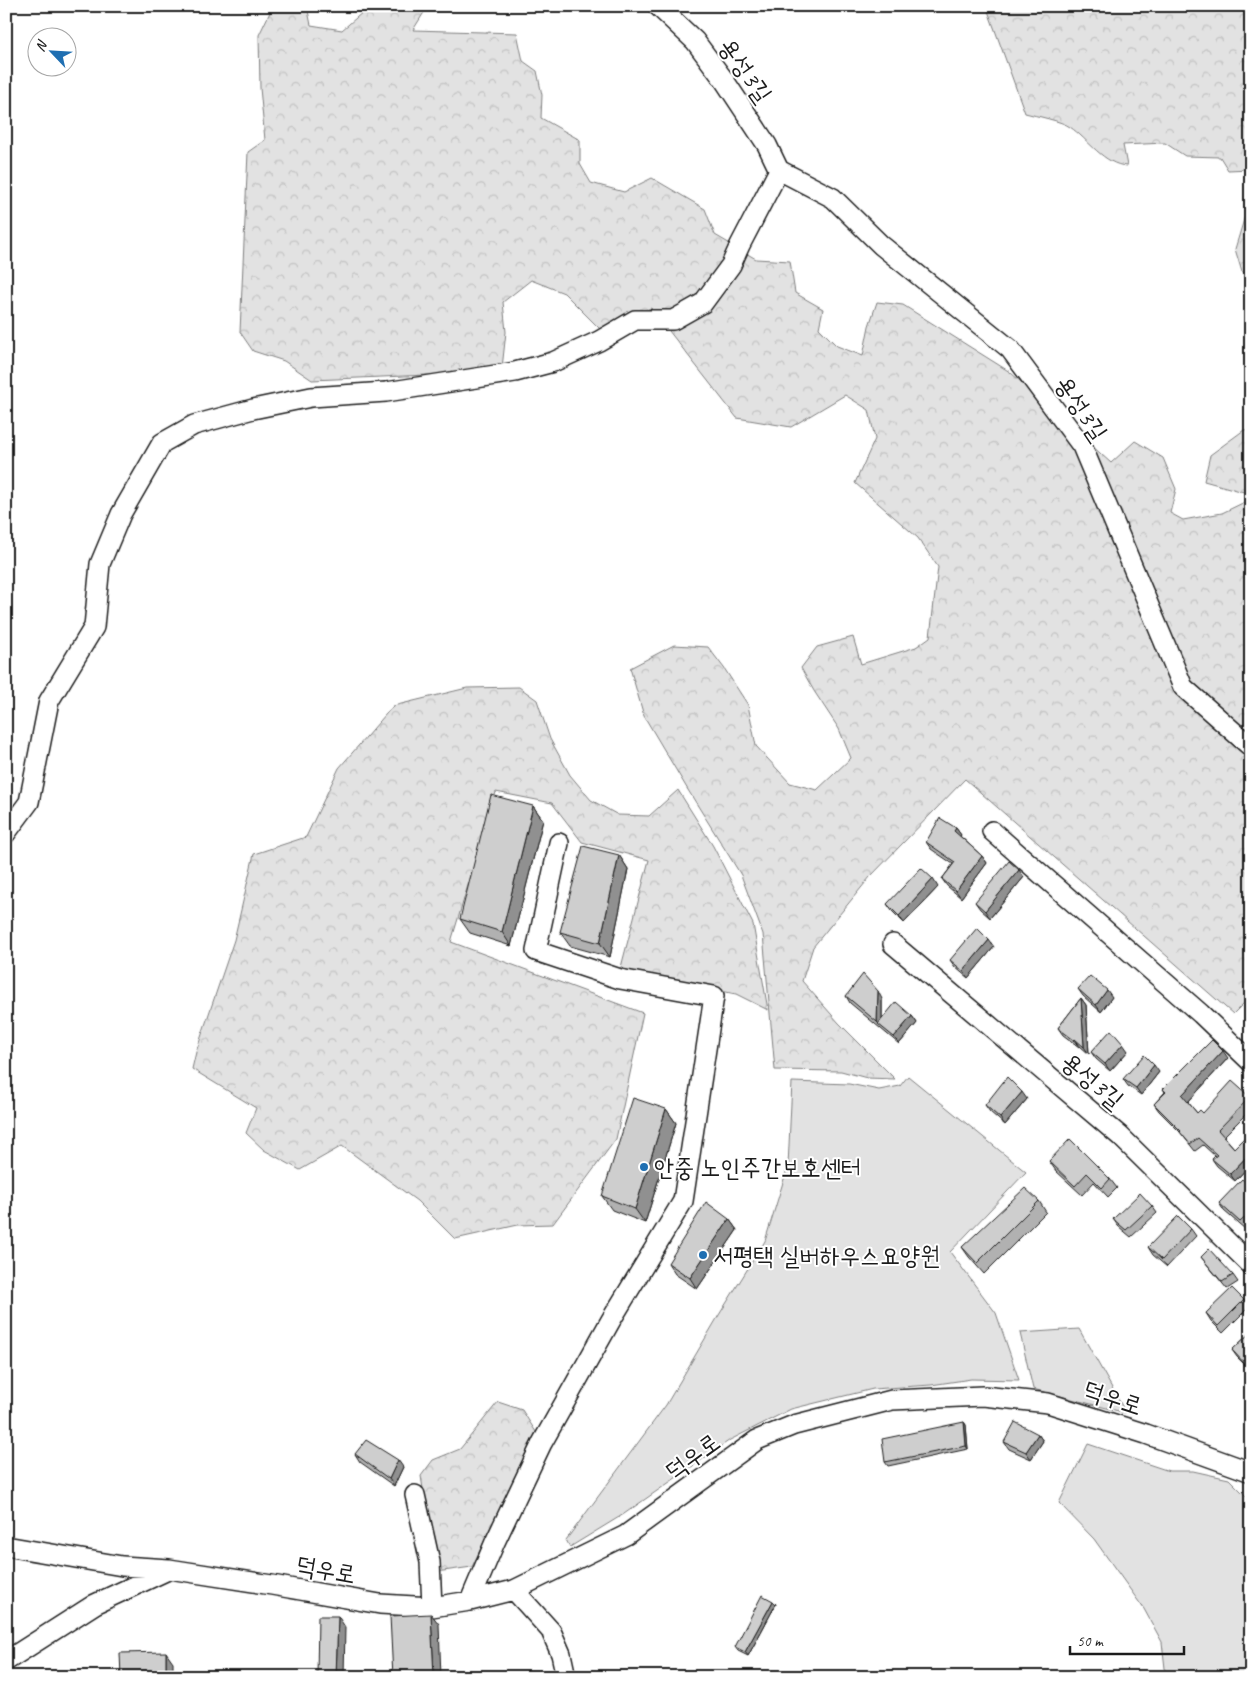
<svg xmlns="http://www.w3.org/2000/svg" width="1257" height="1683" font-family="Caveat,'Poor Story',sans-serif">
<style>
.grass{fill:#e2e2e2;stroke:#7f7f7f}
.forest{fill:url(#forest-crowns);stroke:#7f7f7f}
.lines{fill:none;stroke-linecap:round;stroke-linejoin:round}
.minor-casing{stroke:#1c1c1c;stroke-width:22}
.minor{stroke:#fff;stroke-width:19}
.wall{fill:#b1b1b1;stroke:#1c1c1c}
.shaded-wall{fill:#909090;stroke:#1c1c1c}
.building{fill:#cecece;stroke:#1c1c1c}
.poi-dot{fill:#1f6fb2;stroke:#fff;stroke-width:2}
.labels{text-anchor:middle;stroke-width:4;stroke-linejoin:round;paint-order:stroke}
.street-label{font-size:25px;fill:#1c1c1c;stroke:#fff}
.poi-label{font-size:25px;fill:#1c1c1c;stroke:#fff;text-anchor:start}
</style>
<defs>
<pattern id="forest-crowns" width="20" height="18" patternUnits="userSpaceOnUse" patternTransform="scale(1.25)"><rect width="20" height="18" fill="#e2e2e2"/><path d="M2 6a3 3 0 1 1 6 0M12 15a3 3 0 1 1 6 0" fill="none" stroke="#c1c1c1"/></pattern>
</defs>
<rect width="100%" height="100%" fill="#fff"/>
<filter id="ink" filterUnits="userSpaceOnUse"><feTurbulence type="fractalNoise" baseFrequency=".02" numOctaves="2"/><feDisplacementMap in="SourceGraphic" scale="10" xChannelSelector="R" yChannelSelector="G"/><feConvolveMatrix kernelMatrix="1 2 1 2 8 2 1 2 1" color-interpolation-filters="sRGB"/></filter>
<g filter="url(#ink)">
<!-- grass -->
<path class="grass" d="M908 1076 1026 1172 950 1252 996 1313 1019 1380 971 1379 931 1385 873 1389 791 1409 730 1440 624 1514 570 1547 566 1540 666 1405 719 1315 765 1241 788 1166 792 1082 849 1084 879 1090 900 1086Z
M1079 1329 1126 1413 1033 1389 1020 1333Z
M1088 1444 1169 1471H1193L1229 1479 1251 1501V1677H1166L1162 1642 1144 1609 1094 1539 1059 1503Z"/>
<!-- forest -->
<path class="forest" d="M273 6H307L311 25 342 30 363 12 374 6H428L413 30 517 33 523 61 537 71 542 95 541 118 580 140V164L591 183 624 192 652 178 705 209 715 235 756 259 790 261 795 293 823 309 819 328 837 346 863 356 869 326 877 302 903 305 1010 372 1111 463 1135 441 1163 458 1176 489 1170 513 1183 520 1222 513 1251 499V996L1233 1014 965 779 870 877 813 947 802 981 839 1023 895 1079 867 1078 841 1071 775 1070 763 934 741 875 688 790 644 716 630 668 674 645 708 647 724 668 748 705 756 746 790 783 817 790 851 758 839 729 814 691 801 668 817 647 853 637 861 664 916 647 930 637 938 567 918 538 855 483 875 439 869 410 845 395 791 427 737 418 651 308 600 329 564 293 531 280 503 302 506 332 502 368 451 374 312 380 284 361 253 351 240 332 248 152 265 140 260 88 259 35Z
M988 6H1251V169L1228 170 1220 157 1185 156 1165 143 1123 145 1127 166C1104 165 1088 139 1070 127 1062 121 1036 116 1025 113L987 8Z
M1251 210V276L1242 272 1235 249 1245 216Z
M1251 429V494L1204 481 1210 455 1244 430Z
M519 687 537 700 550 739 570 775 591 800 618 815 649 816 678 790 713 846 753 924 768 1010 736 994 620 971 649 860 582 842 552 803 496 792 451 942 643 1013 616 1139 553 1224 518 1225 455 1239 417 1201 342 1146 300 1170 264 1150 246 1133 256 1108 192 1069 196 1052 234 940 254 854 306 837 339 768 393 706 467 688Z
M498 1402 522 1410 536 1432 472 1567 436 1572 421 1476 433 1460 460 1449Z"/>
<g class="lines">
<!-- minor casing -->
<g class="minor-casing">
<path id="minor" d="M779 170 833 198 881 245 1010 349 1082 446 1183 687 1251 747
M992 831 1201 1014 1251 1062
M6 833 29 802 49 701 94 627 100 564 121 514 162 443 194 425 253 409 311 397 386 392 515 372 553 362 599 341 635 320H673L703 303 731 265 740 245 779 170 767 145 724 80 695 41 658 6
M893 944 1120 1136 1251 1265
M415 1495 430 1562 432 1607
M6 1546 122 1566 169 1569 272 1585 380 1604 432 1607 470 1601 514 1590 626 1535 757 1440 794 1425 892 1400 983 1396 1048 1403 1146 1434 1251 1472
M514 1590 551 1631 561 1654 566 1677
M470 1601 495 1542 542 1443 611 1320 683 1201 714 996 620 979 536 951 559 843
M6 1661 95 1604 168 1570"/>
</g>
<!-- minor -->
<use href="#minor" class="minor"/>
</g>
<!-- wall -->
<path class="wall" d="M533 806 543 820 511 946 470 933 460 919Z
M956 828 961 835 960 836 982 856 987 863 961 898 947 886 942 879 953 864 931 849 926 842Z
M619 855 628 869 610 957 570 946 560 932Z
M1024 877 990 918 980 909 975 902Z
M938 887 904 923 892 911 887 904Z
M994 947 968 978 955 967 950 960Z
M1078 989 1112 997 1101 1012 1083 996Z
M846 996 882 999V1019L912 1016 917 1023 899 1044 850 1003Z
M1081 998 1086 1005 1089 1054 1080 1046 1079 1047 1063 1035 1058 1028Z
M1128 1051 1110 1071 1096 1059 1091 1052Z
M1228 1058 1188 1102 1197 1113H1203L1250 1097 1251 1099V1109L1224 1136 1234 1148 1251 1131V1164L1235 1181 1217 1166 1212 1159 1215 1156 1203 1145 1195 1151 1180 1132 1159 1111 1154 1104 1165 1092 1163 1089Z
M1159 1072 1141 1095 1128 1086 1123 1079Z
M1027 1099 1005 1125 990 1112 985 1105Z
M666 1109 676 1123 645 1223 612 1210 602 1196Z
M1049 1161 1110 1179 1117 1188 1108 1197 1094 1182 1082 1195 1056 1171Z
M1251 1188V1224L1245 1229 1224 1211 1219 1203Z
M1039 1201 1046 1212 984 1274 969 1257 962 1247Z
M1152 1206 1157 1213 1131 1237 1118 1226 1113 1219Z
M729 1219 737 1230 697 1289 675 1274 668 1263Z
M1191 1229 1196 1236 1167 1267 1153 1255 1148 1247Z
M1201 1257 1233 1275 1238 1282 1227 1289Z
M1244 1300 1249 1307 1223 1333 1211 1321 1206 1313Z
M1251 1332V1371L1237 1357 1232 1350Z
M964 1422 966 1425 968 1449 888 1466 885 1462Z
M1038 1434 1043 1441 1031 1459 1009 1449 1004 1442Z
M355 1454 403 1467 394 1486 360 1462Z
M776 1604 748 1656 738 1651 735 1647Z"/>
<!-- shaded-wall -->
<path class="shaded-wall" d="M533 806 543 820 511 946 502 932Z
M956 828 961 835 959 838 954 831Z
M619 855 628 869 610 957 600 943Z
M982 856 987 863 961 898 956 891Z
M1019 870 1024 877 990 918 985 911Z
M933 879 938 887 904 923 899 916Z
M989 940 994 947 968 978 963 971Z
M1107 990 1112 997 1101 1012 1096 1005Z
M878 991 882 999V1027L877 1022Z
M1081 998 1086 1005 1089 1054 1084 1047Z
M912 1016 917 1023 899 1044 894 1037Z
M1075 1039 1080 1046 1079 1047 1074 1040Z
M1123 1044 1128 1051 1110 1071 1105 1064Z
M1223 1051 1228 1058 1187 1103 1182 1095Z
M1154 1065 1159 1072 1141 1095 1136 1088Z
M1022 1092 1027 1099 1005 1125 1000 1118Z
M666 1109 676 1123 645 1223 635 1209Z
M1251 1152V1164L1235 1181 1230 1174Z
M729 1219 737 1230 697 1289 690 1278Z
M964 1422 966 1425 968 1449 966 1446Z
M1038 1434 1043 1441 1031 1459 1026 1452Z
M398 1460 403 1467 394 1486 389 1479Z
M773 1601 776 1604 748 1656 745 1652Z
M431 1614 439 1624 441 1677H434Z
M338 1616 345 1627 344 1677H336Z
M166 1652 173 1662V1677H166Z"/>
<!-- building -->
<path class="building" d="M491 795 533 806 502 932 460 919Z
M940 818 956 828 954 831 982 856 956 891 942 879 955 862 926 842Z
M583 846 619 855 600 943 560 932Z
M1009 861 1019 870 985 911 975 902Z
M921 868 933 879 899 916 887 904Z
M977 928 989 940 963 971 950 960Z
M863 974 878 991 877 1022 846 996Z
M1090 976 1107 990 1096 1005 1078 989Z
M1081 998 1084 1047 1075 1039 1074 1040 1058 1028Z
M896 1002 912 1016 894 1037 878 1024Z
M1111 1030 1123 1044 1105 1064 1091 1052Z
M1212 1040 1223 1051 1182 1095 1197 1113 1200 1110 1203 1113 1232 1081 1250 1097 1218 1130 1234 1148 1251 1131V1152L1230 1174 1212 1159 1217 1155 1198 1138 1190 1144 1180 1132 1181 1131 1154 1104 1166 1092 1163 1089Z
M1144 1055 1154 1065 1136 1088 1123 1079Z
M1007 1077 1022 1092 1000 1118 985 1105Z
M633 1098 666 1109 635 1209 602 1196Z
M1070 1139 1110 1179 1102 1188 1087 1173 1075 1186 1049 1161Z
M1242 1179 1251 1188V1212L1240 1222 1219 1203Z
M1025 1188 1039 1201 977 1263 962 1247Z
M1140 1193 1152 1206 1126 1230 1113 1219Z
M706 1202 729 1219 690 1278 668 1263Z
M1178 1216 1191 1229 1162 1260 1148 1247Z
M1209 1249 1233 1275 1222 1282 1201 1257Z
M1232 1288 1244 1300 1218 1326 1206 1313Z
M1251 1332V1360L1246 1365 1232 1350Z
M964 1422 966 1446 885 1462 882 1439Z
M1015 1422 1038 1434 1026 1452 1004 1442Z
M366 1440 398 1460 389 1479 355 1454Z
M762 1595 773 1601 745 1652 735 1647Z
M431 1614 434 1677H393L390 1616Z
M318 1616H338L336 1677H317Z
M166 1652V1677H121L120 1653Z"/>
</g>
<!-- markers -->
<g class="poi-dot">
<circle cx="644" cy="1167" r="5"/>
<circle cx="703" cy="1255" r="5"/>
</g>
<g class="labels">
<!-- street labels -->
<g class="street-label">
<text transform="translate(746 70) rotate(55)" y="9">용성3길</text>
<text transform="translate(1082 408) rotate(56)" y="9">용성3길</text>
<text transform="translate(1093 1080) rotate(40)" y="9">용성3길</text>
<text transform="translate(1113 1397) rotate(18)" y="9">덕우로</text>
<text transform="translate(692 1456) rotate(-36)" y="9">덕우로</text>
<text transform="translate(326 1569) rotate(10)" y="9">덕우로</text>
</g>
<!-- poi labels -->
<g class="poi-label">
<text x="654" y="1176">안중 노인주간보호센터</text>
<text x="713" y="1264">서평택 실버하우스요양원</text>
</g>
</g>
<!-- margin -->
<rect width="1257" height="1683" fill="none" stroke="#fff" stroke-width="25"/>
<rect x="12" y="12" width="1232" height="1658" fill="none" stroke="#1c1c1c" stroke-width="2" filter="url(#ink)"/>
<!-- north arrow -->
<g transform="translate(52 52) rotate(295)"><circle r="24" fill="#ffffff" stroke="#a4a4a4"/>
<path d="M0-4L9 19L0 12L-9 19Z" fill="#1f6fb2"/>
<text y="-8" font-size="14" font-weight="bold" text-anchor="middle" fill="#1c1c1c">N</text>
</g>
<!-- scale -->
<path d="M1070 1646v8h114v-8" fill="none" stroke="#1c1c1c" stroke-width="2.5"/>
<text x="1077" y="1646" font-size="15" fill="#1c1c1c" stroke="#ffffff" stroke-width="4" paint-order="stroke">50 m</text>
</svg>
